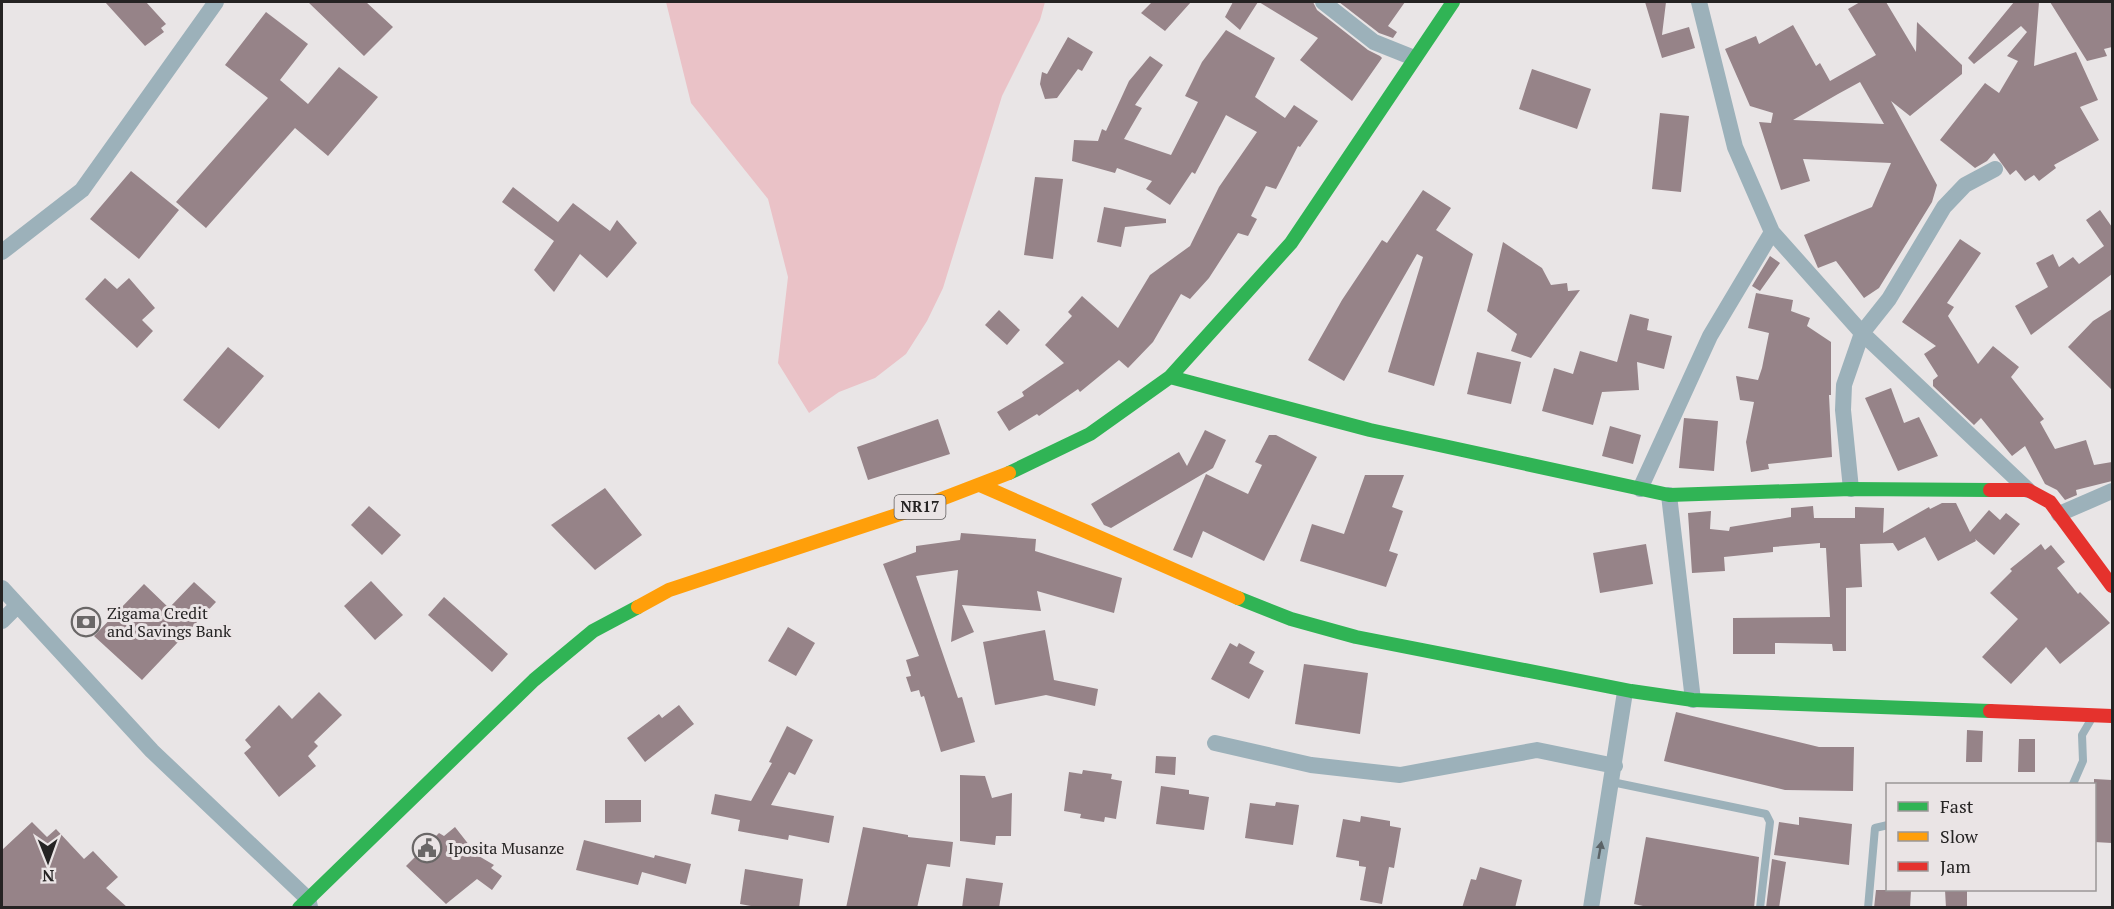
<svg xmlns="http://www.w3.org/2000/svg" width="2114" height="909" font-family="'PT Serif',serif">
<style>
.green{fill:#eac2c7}
.building{fill:#968388;fill-rule:evenodd}
.lines{fill:none;stroke-linecap:round;stroke-linejoin:round}
.lane{stroke:#9cb1ba;stroke-width:8}
.street{stroke:#9cb1ba;stroke-width:16}
.fast{stroke:#30b455;stroke-width:14}
.slow{stroke:#ff9f0a;stroke-width:14}
.jam{stroke:#e5322d;stroke-width:14}
.oneway{fill:#5b6367}
.labels{text-anchor:middle;stroke-width:6;stroke-linejoin:round;paint-order:stroke}
.shield{fill:#eae4e5;stroke:#605d5d;stroke-width:1.5}
.shield-label{font-size:15px;font-weight:bold;fill:#252323}
.poi-label{font-size:16px;fill:#252323;stroke:#eae4e5;text-anchor:start}
</style>
<rect width="100%" height="100%" fill="#e9e5e6"/>
<!-- green -->
<path class="green" d="M666 2H1045L1040 20 1002 96 943 288 927 321 906 354 875 378 839 392 809 413 778 363 788 277 768 199 691 103Z"/>
<!-- building -->
<path class="building" d="M105 2H146L166 24 161 28 164 32 145 46Z
M308 2H366L393 27 364 56Z
M1152 2H1191L1165 31 1141 13Z
M1233 2H1258L1240 30 1225 17Z
M1259 2H1313L1317 10 1368 50 1380 56 1382 58 1352 101 1300 60 1318 38Z
M1339 2H1405L1388 26 1397 32 1393 38 1379 33Z
M1645 2H1666L1662 35 1689 27 1695 48 1662 58Z
M1860 2H1886L1916 52 1917 22 1962 65V74L1910 116 1891 101 1937 185 1932 202 1879 288 1864 298 1836 261 1818 268 1804 235 1872 207 1891 163 1803 159 1810 181 1781 190 1759 122 1771 123 1773 113 1750 106 1725 49 1756 36 1759 44 1793 25 1816 66 1820 63 1830 81 1876 55 1848 9ZM1860 82 1884 124 1793 120 1838 94Z
M2014 2H2039L2034 66 2076 52 2098 100 2080 107 2099 140 2054 165 2056 168 2039 181 2034 175 2025 181 2016 170 2010 175 1994 153 1987 161 1975 168 1940 140 1985 83 1999 93 2018 61 2007 56 2027 32 2021 26 1974 64 1968 58Z
M2050 2H2112V47L2104 49 2107 56 2087 61Z
M266 12 308 44 280 80 308 104 339 67 378 97 328 156 295 128 206 228 176 202 268 98 225 65Z
M1226 30 1275 58 1255 97 1285 118 1294 105 1318 121 1300 147 1298 146 1276 189 1266 186 1251 216 1257 219 1248 236 1238 233 1209 278 1190 299 1181 294 1153 342 1128 368 1119 360 1080 392 1078 389 1039 416 1037 414 1009 431 997 412 1024 396 1022 392 1064 363 1045 345 1072 316 1068 312 1082 296 1118 328 1150 275 1190 246 1219 187 1257 132 1226 115 1195 174 1192 172 1170 205 1146 189 1152 181 1117 168 1115 173 1072 161 1074 140 1098 141 1102 129 1106 131 1129 81 1150 56 1163 65 1135 105 1142 108 1124 139 1171 155 1198 102 1185 96 1202 62Z
M1068 37 1093 52 1082 71 1078 69 1057 98 1045 99 1040 84 1042 72 1047 74Z
M1532 69 1591 89 1577 129 1519 109Z
M1660 113 1689 116 1681 192 1652 189Z
M131 171 179 210 139 259 90 219Z
M1035 177 1063 179 1053 259 1024 255Z
M513 187 558 222 573 203 610 231 617 220 637 243 607 278 580 254 554 292 534 270 554 241 502 202Z
M1423 190 1451 208 1436 230 1473 254 1434 386 1388 372 1423 257 1417 254 1344 381 1308 360 1342 300 1382 240 1387 243Z
M1104 207 1166 219V223L1125 227 1121 247 1097 242Z
M2100 210 2112 227V274L2031 335 2015 306 2048 287 2036 263 2053 254 2059 267 2073 257 2079 264 2104 246 2086 220Z
M1960 239 1981 253 1947 303 1954 307 1948 316 1978 364 1993 346 2019 367 2011 377 2044 419 2040 422 2055 449 2086 440 2094 465 2112 462V481L2076 490 2077 495 2065 500 2057 490 2045 484 2025 446 2012 456 1981 418 1974 425 1933 386V380L1938 376 1924 354 1936 346 1902 322Z
M1503 242 1542 268 1551 285 1567 283 1568 291 1580 290 1531 358 1511 351 1517 334 1487 311Z
M1770 256 1780 263 1760 291 1752 286Z
M105 278 117 289 129 278 155 308 142 320 153 331 137 348 85 299Z
M1756 293 1793 300 1791 311 1810 318 1807 326 1831 342V395H1829L1832 457 1768 464 1769 469 1751 472 1746 442 1754 402 1740 400 1736 376 1758 380 1762 368 1769 333 1748 328Z
M2112 309V390L2068 347 2093 321Z
M999 310 1020 330 1007 345 985 325Z
M1630 314 1649 319 1647 330 1672 336 1664 369 1637 362 1639 390 1602 392 1593 425 1542 411 1554 368 1573 374 1580 351 1617 362Z
M228 347 264 376 219 429 183 400Z
M1477 352 1521 362 1511 404 1467 394Z
M1891 388 1904 423 1919 417 1938 456 1898 471 1865 398Z
M1684 418 1718 421 1714 471 1679 468Z
M938 419 950 454 868 480 857 447Z
M1610 426 1641 435 1633 464 1602 456Z
M1205 430 1226 440 1213 468 1111 528 1104 525 1091 504 1179 452 1187 466Z
M1269 435H1276L1317 457 1264 561 1203 531 1192 558 1173 550 1206 474 1248 494 1262 465 1255 462Z
M1365 475H1404L1392 507 1403 511 1389 551 1398 554 1386 587 1300 561 1312 524 1344 534Z
M605 488 642 535 595 570 551 525Z
M1942 503H1956L1970 532 1989 510 2000 520 2006 513 2020 524 1994 555 1975 539 1976 541 1938 561 1925 537 1898 551 1893 543 1860 544 1862 587 1846 588V651H1833L1832 644 1775 643V654H1733V618L1830 617 1826 548H1820V543L1773 547V552L1724 557 1725 571 1692 573 1688 513 1711 511 1710 529 1729 531 1730 527 1791 517V508L1813 506 1814 518H1855V507L1884 508 1883 533 1929 507 1930 509Z
M369 506 401 535 382 555 351 525Z
M961 533 1036 539 1035 551 1122 578 1114 613 1037 591 1041 611 962 605 974 632 951 642 958 570 916 576 958 698 962 697 975 742 941 752 924 696 921 697 919 690 911 692 906 677 911 676 906 660 919 656 883 564 916 552V546L960 540Z
M1646 544 1653 584 1600 593 1593 553Z
M2041 544 2045 550 2051 545 2065 562 2057 568 2078 594 2080 592 2110 623 2060 664 2046 647 2011 684 1982 657 2018 619 1990 593 2012 571 2010 569Z
M371 581 403 615 375 640 344 606Z
M194 582 216 602 142 680 94 636 144 584 169 608Z
M444 597 508 654 492 672 428 615Z
M788 627 815 643 796 676 768 661Z
M1045 630 1054 680 1098 689 1095 706 1046 695 995 705 983 642Z
M1230 643 1237 647 1239 643 1255 652 1249 663 1264 671 1249 699 1211 679Z
M1304 664 1368 673 1360 734 1295 724Z
M319 692 342 715 314 742 318 746 308 756 316 766 279 797 244 753 251 747 245 740 279 705 292 719Z
M679 705 694 724 645 762 627 738 659 714 662 718Z
M1676 712 1819 747H1854L1853 791 1785 790 1664 761Z
M787 726 813 740 795 775 789 772 771 805 834 816 829 843 789 835 788 840 738 831 740 820 711 814 715 794 751 801 772 763 769 762Z
M1967 730 1983 731 1982 762H1966Z
M2019 739H2035V772H2018Z
M1156 756 1176 757 1175 775 1155 773Z
M1083 770 1112 774 1111 779 1122 781 1116 819 1105 817 1104 822 1080 818 1081 814 1064 811 1069 772 1082 774Z
M960 775 985 776 992 798 1012 793 1011 836H996L995 845 960 841Z
M2094 779 2112 780V843L2094 842Z
M1161 786 1189 790V794L1209 797 1204 830 1156 824Z
M605 800H641V822L605 823Z
M1276 802 1299 805 1293 845 1245 838 1250 803 1275 806Z
M1361 816 1390 821V826L1401 828 1394 868 1389 867 1382 904 1360 900 1366 867 1359 866V861L1336 857 1343 819 1360 822Z
M1799 817 1852 824 1849 865 1774 855 1779 822 1799 825Z
M32 822 47 837 56 829 84 859 93 851 118 877 106 888 128 908H2V850Z
M455 827 477 855 494 865 491 868 502 876 492 890 477 879 446 904 406 866 439 833 444 836Z
M863 827 908 835V837L953 842 950 867 927 864 917 908H846Z
M1646 837 1759 857 1754 908H1652L1634 904Z
M584 840 654 858 655 855 691 864 686 884 642 872 638 885 576 870Z
M1772 859 1786 862 1779 908H1766Z
M1480 867 1522 880 1515 908H1462L1471 879 1476 880Z
M745 869 803 879 799 908H762L740 904Z
M966 878 1003 883 999 908H962Z
M1876 890H1911L1910 908H1874Z
M1945 890H1967V908H1946Z"/>
<g class="lines">
<!-- lane -->
<path class="lane" d="M1612 782 1766 814 1770 822 1760 908
M2073 784 2083 761 2082 735 2092 718
M1868 908 1875 828 1888 825"/>
<!-- street -->
<path class="street" d="M1323 2 1374 42 1414 58
M1699 2 1735 147 1772 232 1862 333 2028 490
M2 252 82 190 216 2
M1640 489 1710 336 1772 232
M1851 489 1843 410 1844 385 1862 333 1889 299 1944 207 1965 185 1995 169
M1669 495 1693 700
M2059 514 2112 491
M2 588 152 751 308 899 310 907
M2 621 17 606
M1215 743 1311 765 1400 775 1537 750 1615 766
M1591 908 1625 692"/>
<!-- fast -->
<path class="fast" d="M1170 377 1370 430 1669 495 1851 489 1990 490
M1009 473 1090 434 1170 377 1291 243 1453 2
M1238 598 1291 619 1356 637 1631 691 1693 700 1990 711
M299 908 534 680 593 631 638 607"/>
<!-- slow -->
<path class="slow" d="M980 485 1238 598
M638 607 669 590 918 508 1009 473"/>
<!-- jam -->
<path class="jam" d="M1990 490H2028L2050 502 2112 586
M1990 711 2112 716"/>
</g>
<!-- one-way arrows -->
<defs><path id="oneway-solid" d="M-6-.8H1V-3.2L6.5 0L1 3.2V.8H-6Z" transform="scale(1.5)"/></defs>
<use class="oneway" href="#oneway-solid" transform="translate(1600 850) rotate(-80)"/>
<!-- icons -->
<defs>
<g id="bank-ring" transform="scale(1.5)"><circle r="9.5" fill="#eae4e5" stroke="#6a6767" stroke-width="1.5"/><path d="M-6-4H6V4H-6ZM0-2.3a2.3 2.3 0 1 0 0 4.6a2.3 2.3 0 1 0 0-4.6Z" fill="#6a6767"/></g>
<g id="civic-ring" transform="scale(1.5)"><circle r="9.5" fill="#eae4e5" stroke="#6a6767" stroke-width="1.5"/><path d="M-.6-6.5H3V-4.5H.6V-3L4-1V1h2V6H-6V1h2V-1L-.6-3ZM-1.2 2.5V6h2.4V2.5Z" fill="#6a6767"/></g>
</defs>
<g fill-rule="evenodd">
<use href="#bank-ring" x="86" y="622"/>
<use href="#civic-ring" x="427" y="848"/>
</g>
<g class="labels">
<!-- shield labels -->
<rect class="shield" x="894.5" y="495" width="51" height="24" rx="4.5"/>
<g class="shield-label">
<text x="920" y="512">NR17</text>
</g>
<!-- poi labels -->
<g class="poi-label">
<text x="107" y="619">Zigama Credit<tspan x="107" dy="18">and Savings Bank</tspan></text>
<text x="448" y="854">Iposita Musanze</text>
</g>
</g>
<!-- border -->
<rect width="2114" height="909" fill="none" stroke="#252323" stroke-width="6"/>
<!-- legend -->
<rect x="1886" y="783" width="210" height="108" fill="#eae4e5" stroke="#9b9797" stroke-width="1.5"/>
<rect x="1898" y="802" width="30" height="9" fill="#30b455" stroke="#9b9797" stroke-width="1.5"/>
<text x="1940" y="813" font-size="18" fill="#252323">Fast</text>
<rect x="1898" y="832" width="30" height="9" fill="#ff9f0a" stroke="#9b9797" stroke-width="1.5"/>
<text x="1940" y="843" font-size="18" fill="#252323">Slow</text>
<rect x="1898" y="862" width="30" height="9" fill="#e5322d" stroke="#9b9797" stroke-width="1.5"/>
<text x="1940" y="873" font-size="18" fill="#252323">Jam</text>
<!-- north arrow -->
<g transform="translate(48 861) rotate(179)" stroke="#eae4e5" stroke-width="4.5" paint-order="stroke">
<path d="M0-4.5L10 22L0 15L-10 22Z" fill="#252323"/>
<text y="-9" font-size="16" font-weight="bold" text-anchor="middle" fill="#252323">N</text>
</g>
</svg>
